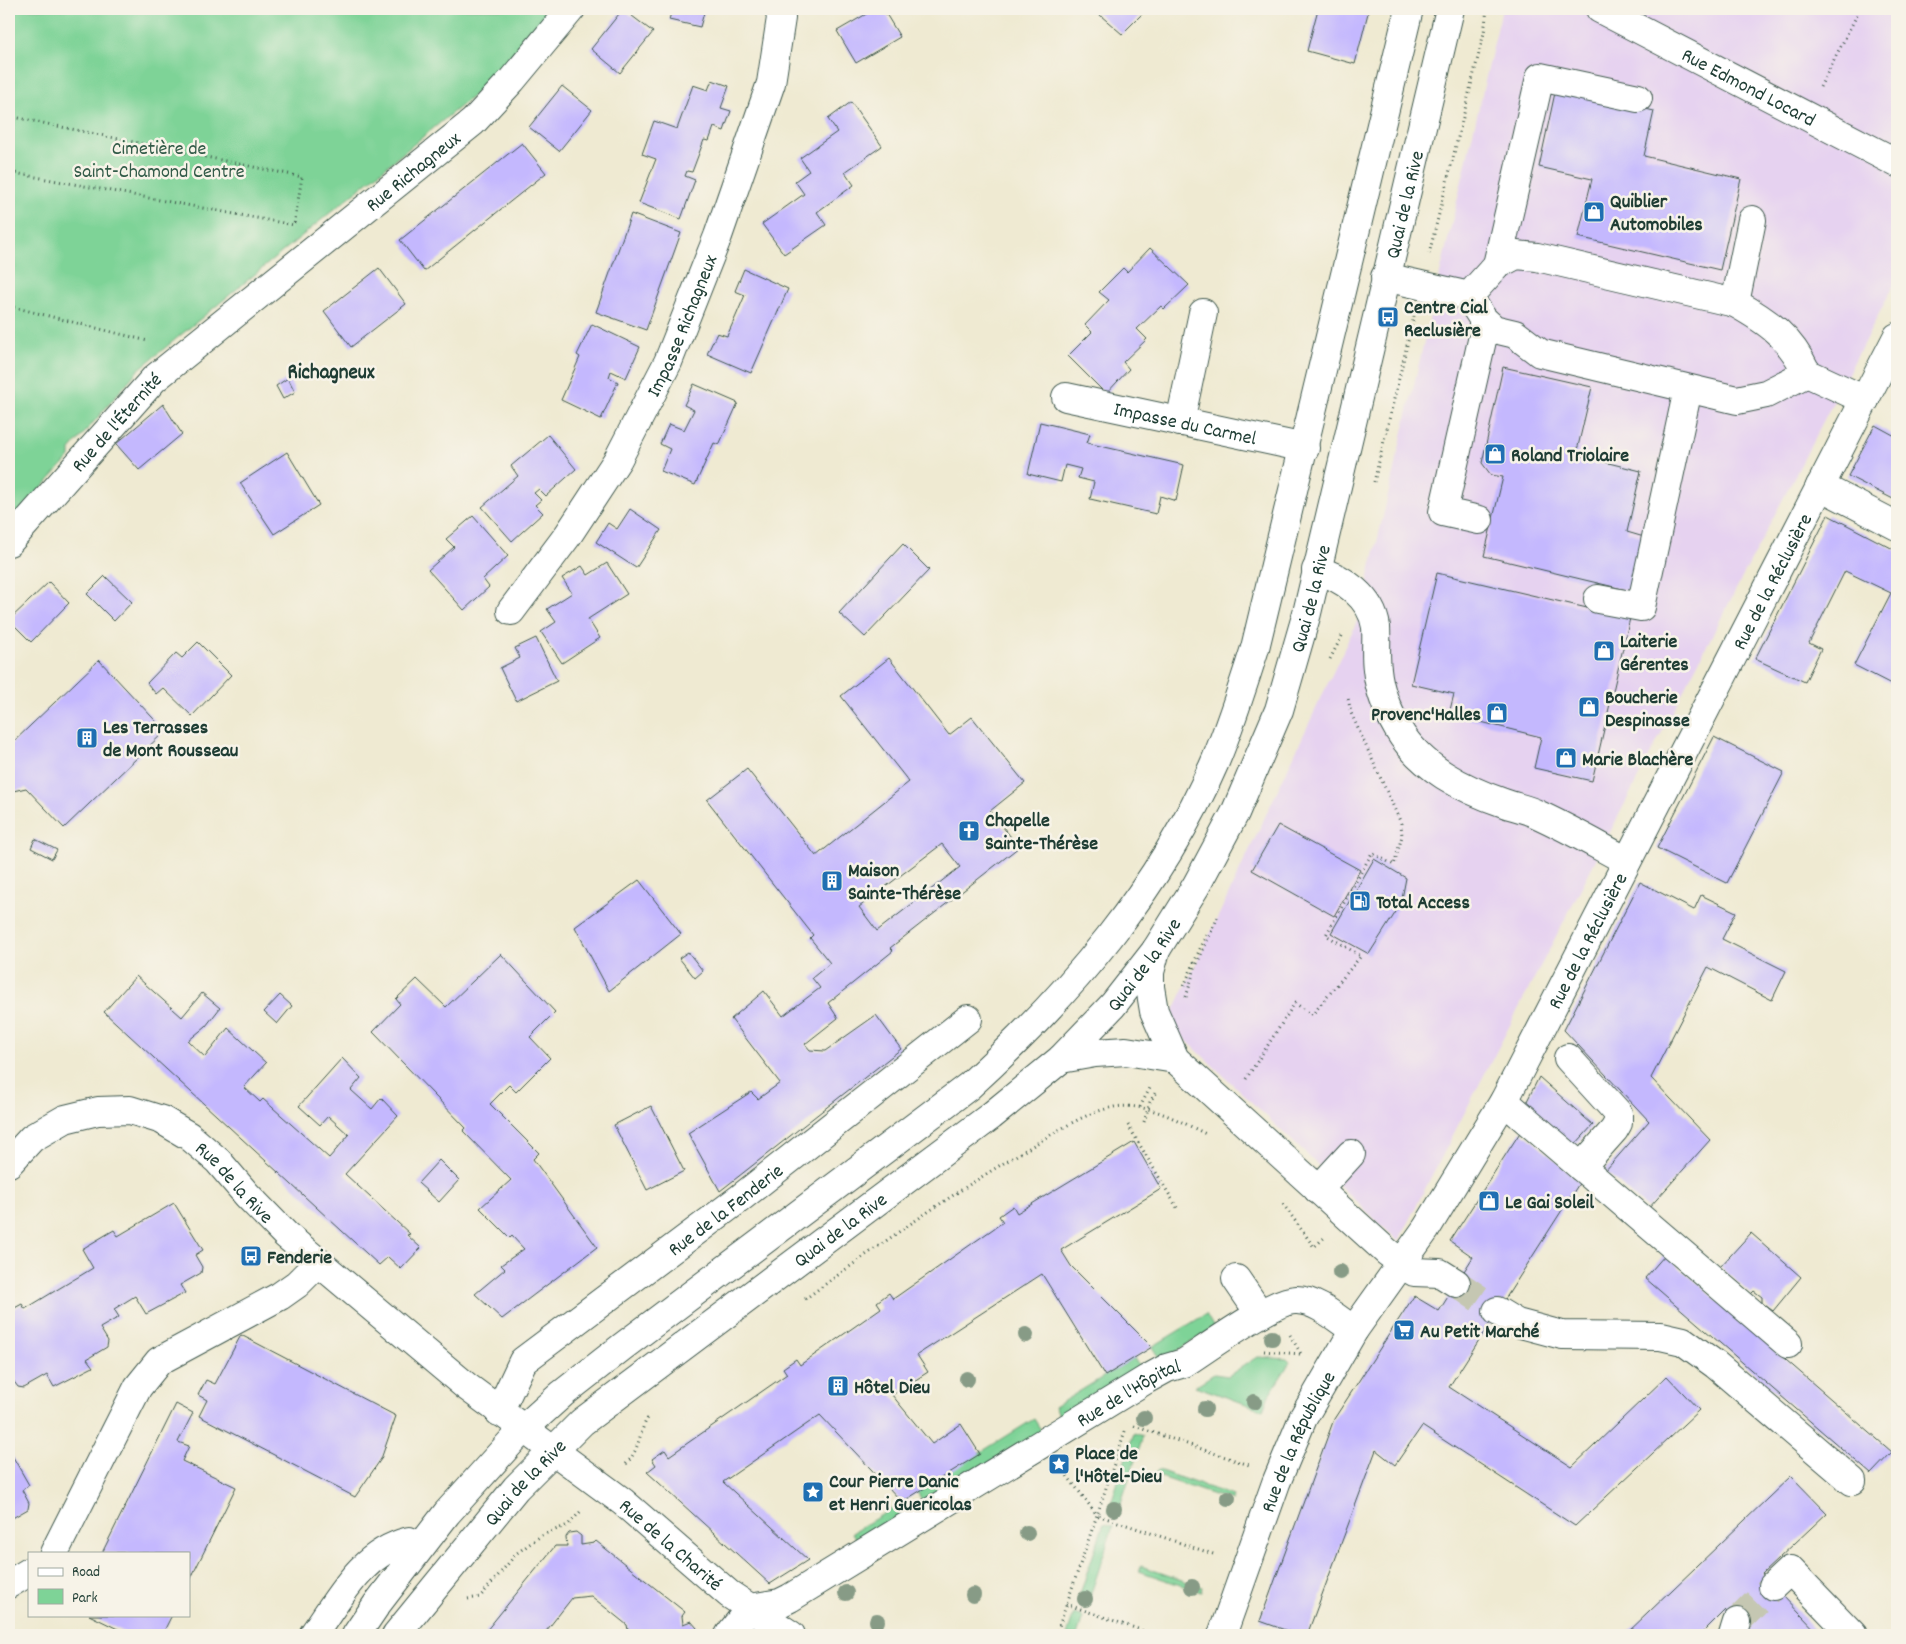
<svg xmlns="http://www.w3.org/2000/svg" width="1906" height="1644" font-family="Dekko,sans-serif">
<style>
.built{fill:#e6d2f0}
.green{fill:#7ed397;stroke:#4e8866}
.building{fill:#c4b8fe;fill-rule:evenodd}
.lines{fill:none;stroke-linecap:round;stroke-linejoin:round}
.minor-tunnel{stroke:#c5c7b2;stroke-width:28;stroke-dasharray:28 14;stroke-linecap:butt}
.minor-casing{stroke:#3e574c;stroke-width:30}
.major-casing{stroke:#3e574c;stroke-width:30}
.path{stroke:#3e574c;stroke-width:3;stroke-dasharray:1 4;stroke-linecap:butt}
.minor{stroke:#fff;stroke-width:28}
.major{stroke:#fff;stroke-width:28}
.tree{fill:#879b86}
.labels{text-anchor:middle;stroke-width:5;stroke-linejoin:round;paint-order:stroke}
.street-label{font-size:20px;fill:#1f3d34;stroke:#f7f3e8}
.park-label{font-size:20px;fill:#325b48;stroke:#f7f3e8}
.poi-label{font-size:20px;font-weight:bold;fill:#1f3d34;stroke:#f7f3e8;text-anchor:start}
.neighbourhood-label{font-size:21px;font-weight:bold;fill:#1f3d34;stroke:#f7f3e8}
</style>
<rect width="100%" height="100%" fill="#f7f3e8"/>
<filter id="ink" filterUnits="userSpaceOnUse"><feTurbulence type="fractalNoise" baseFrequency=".02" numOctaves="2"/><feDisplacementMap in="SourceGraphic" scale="10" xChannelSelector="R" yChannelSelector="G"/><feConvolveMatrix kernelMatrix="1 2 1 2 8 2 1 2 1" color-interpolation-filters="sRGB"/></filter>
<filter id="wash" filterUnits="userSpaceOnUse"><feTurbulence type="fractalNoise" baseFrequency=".0096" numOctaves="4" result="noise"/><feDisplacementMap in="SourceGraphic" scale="20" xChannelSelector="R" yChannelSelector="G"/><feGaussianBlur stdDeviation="1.12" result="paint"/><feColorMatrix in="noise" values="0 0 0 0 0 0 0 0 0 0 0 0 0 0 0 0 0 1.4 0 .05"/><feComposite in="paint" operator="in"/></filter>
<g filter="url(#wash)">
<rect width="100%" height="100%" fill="#efead2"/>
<!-- built -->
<path class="built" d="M1502 9H1897V279L1398 1241 1168 1023 1360 615Z"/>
<!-- green -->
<path class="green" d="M9 9H561L529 50 138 370 70 450V457L9 524Z
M1206 1314 1214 1328 1161 1361 1152 1347Z
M1257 1357 1287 1359 1290 1362 1268 1397 1263 1410 1195 1386 1214 1374 1228 1376Z
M1134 1358 1142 1372 1063 1421 1054 1407Z
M1034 1419 1043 1433 926 1506 917 1492Z
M1134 1433 1143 1436 1117 1515 1108 1512Z
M1158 1470 1233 1496 1232 1501 1155 1475Z
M906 1500 914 1513 861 1546 852 1533Z
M1104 1523 1113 1526 1087 1606 1077 1603Z
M1141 1566 1202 1587 1201 1592 1139 1571Z
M1074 1614 1083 1617 1077 1635H1067Z"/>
<g id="blocks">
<!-- building -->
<path class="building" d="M623 9 653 32 620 73 591 49Z
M672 9H705L700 27 669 20Z
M875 9H883L900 37 856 63 837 31Z
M1093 9H1147L1122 34Z
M1318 9H1369L1355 64 1307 51Z
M712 80 729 86 721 108 731 111 724 131 714 127 709 141 704 140 692 172 687 171 685 176 695 180 681 219 639 203 656 159 642 154 654 121 677 129 693 85 708 90Z
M562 86 592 110 559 151 529 127Z
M1556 88 1654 111 1644 156 1741 179 1720 270 1578 237 1592 179 1539 167Z
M851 102 882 146 845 172 854 185 817 212 826 225 784 254 762 224 804 194 795 181 809 171 800 158 837 132 828 119Z
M522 143 546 173 424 271 400 240Z
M631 214 681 233 646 330 596 312Z
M1150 248 1189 285 1164 309 1161 306 1137 329 1147 339 1123 362 1129 369 1106 394 1068 356 1092 332 1085 325 1109 300 1099 292 1123 268 1127 272Z
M379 268 406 304 351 347 324 311Z
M744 269 788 289 751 373 707 354 717 333 727 336 736 316 745 295 735 291Z
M592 324 640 347 626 378 611 371 609 377 618 382 601 419 561 400 580 357 577 355Z
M1503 367 1592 387 1576 455 1641 471 1627 532 1644 537 1631 591 1484 556 1503 477 1491 475 1482 463Z
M288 378 295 392 283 399 276 386Z
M694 384 738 403 719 445 714 443 695 485 661 471 670 449 660 444 669 424 684 430 694 410 684 405Z
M163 404 182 434 139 470 116 444Z
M1040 422 1090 434 1087 443 1184 465 1176 501 1160 496 1156 514 1090 499 1094 482 1078 478 1081 469 1065 465 1061 482 1028 474Z
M1875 425 1897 437V501L1848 476Z
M548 435 576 469 546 496 539 489 534 493 541 500 535 505 543 513 512 541 482 507 518 476 511 466Z
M287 452 319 505 274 534 240 483Z
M630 509 661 530 636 568 596 542 608 523 617 529Z
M1828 515 1897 551V687L1854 665 1891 593 1845 571 1809 643 1821 649 1805 682 1755 659Z
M473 516 508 556 483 579 489 587 464 610 428 570 454 547 446 539Z
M903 544 929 570 865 637 839 613Z
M607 563 627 594 588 619 600 638 562 663 541 632 556 622 547 609 572 593 562 578 582 566 588 575Z
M1437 573 1630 618 1592 781 1534 768 1541 737 1449 714 1454 694 1411 684Z
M105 576 132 602 114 621 87 594Z
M49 582 69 603 31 642 9 620Z
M536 638 557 681 516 701 500 668 520 658 515 648Z
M198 642 231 675 192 716 163 688 156 694 147 683 176 653 182 658Z
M889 658 949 735 972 717 1025 783 990 811 1019 847 890 948 893 951 828 1003 838 1018 805 1044 810 1050 825 1051 876 1015 901 1049 720 1191 688 1133 751 1092 758 1099 780 1083 731 1019 764 991 783 1016 820 988 812 978 830 963 810 938 813 935 707 800 747 769 816 856 909 782 841 696ZM942 844 960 867 877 931 859 907Z
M99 660 165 731 64 828 26 788 9 792V746Z
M1714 737 1784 772 1727 883 1657 848Z
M1278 825 1360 870 1334 916 1252 870Z
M35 839 57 850 52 859 31 848Z
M1374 859 1406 878 1401 904 1369 954 1331 933Z
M639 880 681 934 609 991 575 927Z
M1640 882 1694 910 1701 895 1736 912 1722 939 1786 971 1772 1000 1708 967 1651 1078 1710 1140 1648 1209 1605 1171 1649 1121 1564 1030Z
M688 952 703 971 695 978 679 958Z
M501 954 555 1012 530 1037 550 1058 516 1092 509 1085 490 1104 539 1153 533 1159 597 1247 502 1319 475 1294 505 1269 501 1265 524 1249 512 1236 510 1238 480 1208 511 1180 463 1131 466 1128 373 1032 400 1004 396 999 417 979 446 1007Z
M136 976 182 1017 202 993 220 1008 206 1026 188 1041 205 1057 228 1028 266 1063 244 1087 260 1102 263 1099 329 1158 349 1135 328 1116 320 1125 299 1106 342 1058 361 1078 351 1090 372 1109 381 1098 398 1116 345 1174 410 1234 407 1235 421 1248 401 1269 388 1257 379 1265 104 1012Z
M280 995 292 1006 277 1024 264 1012Z
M1539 1077 1593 1125 1574 1146 1526 1103Z
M651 1106 684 1171 647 1190 614 1125Z
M1521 1131 1580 1182 1449 1387 1572 1467 1667 1376 1699 1410 1575 1526 1422 1426 1395 1465 1376 1450 1307 1635H1299L1260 1621 1334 1419 1414 1296 1439 1311 1473 1257 1450 1241Z
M1134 1142 1161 1189 1061 1250 1071 1266 1152 1347 1105 1376 1042 1274 917 1355 928 1372 892 1395 932 1444 961 1424 980 1454 902 1502 820 1415 723 1482 808 1560 770 1584 647 1472 656 1465 652 1459 665 1450 669 1456 787 1374 783 1368 796 1359 800 1365 881 1308 877 1302 889 1293 893 1299 1003 1222 999 1216 1013 1206 1017 1213Z
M439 1160 459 1180 439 1202 418 1183Z
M174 1203 203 1250 195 1255 202 1267 201 1273 180 1285 185 1293 146 1314 135 1296 114 1309 119 1317 100 1328 108 1341 107 1347 87 1359 93 1367 54 1387 47 1375 24 1388 18 1387 9 1375V1311L22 1304 25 1309 93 1268 82 1249 114 1230 118 1236Z
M1751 1233 1801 1277 1773 1311 1762 1303V1297L1754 1291 1751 1294 1720 1267Z
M1665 1255 1892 1452 1871 1474 1645 1278Z
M241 1335 396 1416 381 1459 355 1497 199 1416 207 1400 198 1395 206 1380 215 1384Z
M176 1404 193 1413 178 1442 189 1446 182 1461 236 1487 189 1582V1553H102Z
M9 1450 29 1485 22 1490 29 1503 28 1509 9 1520Z
M1791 1476 1827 1513 1762 1574 1820 1635H1749L1725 1610 1700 1635H1625Z
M576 1532 581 1536V1545L594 1543 596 1541 685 1612 682 1616 683 1624 691 1621 697 1628 695 1634 629 1635 627 1625 591 1596 572 1598 543 1635H487L486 1631 555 1546H567L566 1537 569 1533Z
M89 1615H172L162 1635H130Z"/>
</g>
</g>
<g filter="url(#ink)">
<use href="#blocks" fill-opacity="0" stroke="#3e574c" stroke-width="1"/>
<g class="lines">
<!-- minor-tunnel -->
<path class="minor-tunnel" d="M1456 1283 1497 1311
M1737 1622 1773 1586"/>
<!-- minor casing -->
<g class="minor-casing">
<g id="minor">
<path id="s1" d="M1600 9 1897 163"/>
<path d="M1497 265 1540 77 1638 98"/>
<path d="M1385 277 1469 296 1497 265 1516 255 1537 257 1735 303C1769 322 1790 337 1807 373L1865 400"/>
<path d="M1735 303 1752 220"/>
<path d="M1476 308 1483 319V336L1443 512 1479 520"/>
<path d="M1483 319 1494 329 1515 334 1540 353 1737 400 1766 394 1807 373"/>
<path id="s2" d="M1066 397 1305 448"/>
<path d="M1180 422 1203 313"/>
<path d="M1820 486 1897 526"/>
<path id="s3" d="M9 542 154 379 473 122 512 80 571 9"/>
<path d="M1316 570C1343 577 1372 598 1376 627 1377 641 1375 655 1377 669 1379 690 1387 710 1398 729 1421 768 1463 789 1504 803 1515 807 1527 809 1537 814 1568 828 1597 845 1627 861"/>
<path d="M1598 599 1641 607 1688 389"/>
<path id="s4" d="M511 611 568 535 618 459 668 362 718 236 771 83 781 18 779 9"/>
<path d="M1156 950 1150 972V987L1154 1011 1175 1059 1387 1252 1414 1272 1440 1273 1456 1283"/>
<path d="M1568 1058 1618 1113V1123L1614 1130 1581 1167"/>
<path d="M1061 1059 1095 1053 1126 1051 1175 1059"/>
<path d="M1504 1101 1788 1344"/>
<path d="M1318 1190 1351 1154"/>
<path d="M1236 1279 1260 1314"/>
<path d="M1497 1311 1517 1323 1562 1335 1661 1336 1683 1341 1716 1365 1852 1481"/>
<path id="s5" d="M499 1412 523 1361 739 1199 968 1019"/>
<path d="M54 1553 138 1387 159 1361 280 1296 297 1284 318 1263"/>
<path d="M9 1584 29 1572"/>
<path d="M1773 1586 1790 1570 1853 1635"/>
<path d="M313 1635C340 1597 361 1553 409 1541L420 1546"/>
<path id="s6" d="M729 1635 750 1608 780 1603 790 1598 1147 1379 1167 1368 1184 1363C1205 1350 1275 1298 1297 1300 1318 1301 1337 1319 1354 1330"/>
<path id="s7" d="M1222 1635 1276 1483 1303 1418 1354 1330 1426 1229 1504 1101 1897 337"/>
<path d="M1733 1635 1737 1622"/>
</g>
</g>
<!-- major casing -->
<g class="major-casing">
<g id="major">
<path id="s8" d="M9 1163 32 1138 65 1119 98 1111 130 1110 162 1120 189 1136 218 1161 247 1195 286 1235 466 1386 623 1502 729 1594 791 1635"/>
<path d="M356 1635 377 1604 447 1513 522 1430 562 1394 622 1347 969 1086C1070 994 1160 889 1215 762 1231 724 1243 686 1255 648L1409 9"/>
<path id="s9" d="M396 1635 516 1488 582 1422 991 1116 1061 1059 1113 1005 1156 950 1196 886 1235 813 1279 710 1307 613 1450 9"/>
</g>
</g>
<!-- path -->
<path class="path" d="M1820 87 1860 9
M9 116 302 177 294 225 9 172
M1429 254 1484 33 1487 9
M9 306 148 341
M1374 482 1414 316
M1330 659 1343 634
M1184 986 1206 935
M1186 997 1195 968 1218 917
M1246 1079 1295 1003 1312 1015 1361 956 1326 935 1372 853 1394 865 1402 836 1401 823 1351 713 1348 698
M1140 1107 1150 1088
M1144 1122 1150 1102 1157 1090
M1128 1125 1179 1211
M1283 1204 1314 1247 1324 1238
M805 1299C876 1247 947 1197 1022 1152 1050 1136 1082 1113 1114 1107 1148 1102 1179 1121 1208 1135
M1290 1335 1301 1354
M1264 1351 1300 1354
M1134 1426 1249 1465
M1125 1431 1097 1515 1216 1555
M626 1464C642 1447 638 1430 650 1415
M468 1599 480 1597 517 1553 542 1535 568 1525 582 1510
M1066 1604 1155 1635
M1056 1635 1097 1515 1062 1469"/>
<!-- minor -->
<use href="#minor" class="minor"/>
<!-- major -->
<use href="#major" class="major"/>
</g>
<!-- trees -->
<g class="tree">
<circle cx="1340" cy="1272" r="8"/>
<circle cx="1026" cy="1335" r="8"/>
<circle cx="1272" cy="1338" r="8"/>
<circle cx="967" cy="1379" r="8"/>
<circle cx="1254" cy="1402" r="8"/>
<circle cx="1205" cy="1409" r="8"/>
<circle cx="1144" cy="1418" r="8"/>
<circle cx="1228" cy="1498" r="8"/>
<circle cx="1114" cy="1509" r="8"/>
<circle cx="1027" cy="1533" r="8"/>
<circle cx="1192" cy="1587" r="8"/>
<circle cx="846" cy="1593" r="8"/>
<circle cx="973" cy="1595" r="8"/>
<circle cx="1085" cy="1599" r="8"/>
<circle cx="877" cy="1621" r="8"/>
</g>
</g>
<!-- icons -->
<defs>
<g id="shop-square" transform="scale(1.125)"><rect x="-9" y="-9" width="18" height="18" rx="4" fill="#1f6fb2" stroke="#f7f3e8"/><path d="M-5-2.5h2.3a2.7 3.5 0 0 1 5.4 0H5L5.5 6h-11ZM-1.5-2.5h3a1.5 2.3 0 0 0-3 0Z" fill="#fff"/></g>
<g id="bus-square" transform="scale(1.125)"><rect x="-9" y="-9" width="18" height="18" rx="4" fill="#1f6fb2" stroke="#f7f3e8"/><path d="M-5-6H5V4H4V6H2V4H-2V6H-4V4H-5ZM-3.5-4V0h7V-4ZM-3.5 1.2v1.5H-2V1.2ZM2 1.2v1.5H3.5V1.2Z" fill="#fff"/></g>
<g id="building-square" transform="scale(1.125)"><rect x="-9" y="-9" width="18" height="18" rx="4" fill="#1f6fb2" stroke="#f7f3e8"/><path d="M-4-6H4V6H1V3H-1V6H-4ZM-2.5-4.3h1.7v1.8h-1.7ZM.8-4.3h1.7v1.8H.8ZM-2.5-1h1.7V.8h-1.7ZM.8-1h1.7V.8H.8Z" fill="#fff"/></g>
<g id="church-square" transform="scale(1.125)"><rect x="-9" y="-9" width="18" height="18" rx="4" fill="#1f6fb2" stroke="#f7f3e8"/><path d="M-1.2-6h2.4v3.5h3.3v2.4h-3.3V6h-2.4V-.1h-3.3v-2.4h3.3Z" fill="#fff"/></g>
<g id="fuel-square" transform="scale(1.125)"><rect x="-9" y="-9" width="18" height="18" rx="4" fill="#1f6fb2" stroke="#f7f3e8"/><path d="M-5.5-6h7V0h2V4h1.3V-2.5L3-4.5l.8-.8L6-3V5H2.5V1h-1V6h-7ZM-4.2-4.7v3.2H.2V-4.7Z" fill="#fff"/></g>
<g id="supermarket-square" transform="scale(1.125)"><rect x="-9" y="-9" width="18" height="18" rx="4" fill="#1f6fb2" stroke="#f7f3e8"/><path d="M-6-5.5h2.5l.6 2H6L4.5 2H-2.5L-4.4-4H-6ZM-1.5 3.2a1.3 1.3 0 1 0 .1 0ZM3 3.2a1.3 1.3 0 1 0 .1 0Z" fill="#fff"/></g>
<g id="sight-square" transform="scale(1.125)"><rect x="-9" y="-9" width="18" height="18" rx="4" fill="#1f6fb2" stroke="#f7f3e8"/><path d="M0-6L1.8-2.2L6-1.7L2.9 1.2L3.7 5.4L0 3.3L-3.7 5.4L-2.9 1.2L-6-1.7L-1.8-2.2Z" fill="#fff"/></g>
</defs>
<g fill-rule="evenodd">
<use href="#shop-square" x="1594" y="212"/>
<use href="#bus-square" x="1388" y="317"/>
<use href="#shop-square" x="1495" y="454"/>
<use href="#shop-square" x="1604" y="651"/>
<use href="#shop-square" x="1589" y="707"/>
<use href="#shop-square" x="1497" y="713"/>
<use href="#building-square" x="87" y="738"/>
<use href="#shop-square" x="1566" y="758"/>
<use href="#church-square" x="969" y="831"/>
<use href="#building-square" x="832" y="881"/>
<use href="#fuel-square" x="1360" y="901"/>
<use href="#shop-square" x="1489" y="1201"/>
<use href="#bus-square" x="251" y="1256"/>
<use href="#supermarket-square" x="1404" y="1330"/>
<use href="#building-square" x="838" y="1386"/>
<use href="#sight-square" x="1059" y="1464"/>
<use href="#sight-square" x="813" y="1492"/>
</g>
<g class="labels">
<!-- street labels -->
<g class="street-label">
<text dy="7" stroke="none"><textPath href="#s1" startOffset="168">Rue Edmond Locard</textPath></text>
<text dy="7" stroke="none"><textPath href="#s3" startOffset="550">Rue Richagneux</textPath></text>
<text dy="7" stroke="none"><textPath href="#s9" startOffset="1820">Quai de la Rive</textPath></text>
<text dy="7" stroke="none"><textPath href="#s4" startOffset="334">Impasse Richagneux</textPath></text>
<text dy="7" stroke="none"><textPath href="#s3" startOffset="161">Rue de l'Éternité</textPath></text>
<text dy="7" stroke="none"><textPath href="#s2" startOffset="122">Impasse du Carmel</textPath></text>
<text dy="7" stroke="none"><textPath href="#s7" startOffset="1192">Rue de la Réclusière</textPath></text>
<text dy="7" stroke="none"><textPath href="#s9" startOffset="1415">Quai de la Rive</textPath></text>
<text dy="7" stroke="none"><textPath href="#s7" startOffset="788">Rue de la Réclusière</textPath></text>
<text dy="7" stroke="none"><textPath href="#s9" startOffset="1010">Quai de la Rive</textPath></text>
<text dy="7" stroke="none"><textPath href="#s8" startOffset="268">Rue de la Rive</textPath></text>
<text dy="7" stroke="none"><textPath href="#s5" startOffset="309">Rue de la Fenderie</textPath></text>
<text dy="7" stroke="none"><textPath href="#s9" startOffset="605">Quai de la Rive</textPath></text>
<text dy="7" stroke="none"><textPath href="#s6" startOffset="472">Rue de l'Hôpital</textPath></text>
<text dy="7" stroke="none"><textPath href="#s7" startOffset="208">Rue de la République</textPath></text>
<text dy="7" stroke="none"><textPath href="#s9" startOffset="200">Quai de la Rive</textPath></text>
<text dy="7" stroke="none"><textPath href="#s8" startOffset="836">Rue de la Charité</textPath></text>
</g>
<!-- park labels -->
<g class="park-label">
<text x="159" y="154">Cimetière de<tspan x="159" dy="23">Saint-Chamond Centre</tspan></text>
</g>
<!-- poi labels -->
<g class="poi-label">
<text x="1610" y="207">Quiblier<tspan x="1610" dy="23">Automobiles</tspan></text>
<text x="1404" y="313">Centre Cial<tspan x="1404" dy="23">Reclusière</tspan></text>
<text x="1511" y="461">Roland Triolaire</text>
<text x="1620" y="647">Laiterie<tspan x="1620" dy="23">Gérentes</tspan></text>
<text x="1605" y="703">Boucherie<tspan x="1605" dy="23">Despinasse</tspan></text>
<text x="1481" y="720" text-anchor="end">Provenc'Halles</text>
<text x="103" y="733">Les Terrasses<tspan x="103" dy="23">de Mont Rousseau</tspan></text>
<text x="1582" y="765">Marie Blachère</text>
<text x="985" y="826">Chapelle<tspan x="985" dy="23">Sainte-Thérèse</tspan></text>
<text x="848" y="876">Maison<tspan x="848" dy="23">Sainte-Thérèse</tspan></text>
<text x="1376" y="908">Total Access</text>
<text x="1505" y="1208">Le Gai Soleil</text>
<text x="267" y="1263">Fenderie</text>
<text x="1420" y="1337">Au Petit Marché</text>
<text x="854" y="1393">Hôtel Dieu</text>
<text x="1075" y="1459">Place de<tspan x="1075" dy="23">l'Hôtel-Dieu</tspan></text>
<text x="829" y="1487">Cour Pierre Danic<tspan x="829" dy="23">et Henri Guericolas</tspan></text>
</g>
<!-- neighbourhood labels -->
<g class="neighbourhood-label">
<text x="331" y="378">Richagneux</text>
</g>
</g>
<!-- margin -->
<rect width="1906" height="1644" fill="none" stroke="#f7f3e8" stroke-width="30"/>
<!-- legend -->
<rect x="28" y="1552" width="162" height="65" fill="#f7f3e8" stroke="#a1aaa0"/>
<rect x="38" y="1568" width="25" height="8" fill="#ffffff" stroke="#a1aaa0"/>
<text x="72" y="1576" font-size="15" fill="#1f3d34">Road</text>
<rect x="38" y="1589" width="25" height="15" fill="#7ed397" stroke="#a1aaa0"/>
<text x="72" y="1602" font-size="15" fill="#1f3d34">Park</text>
</svg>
